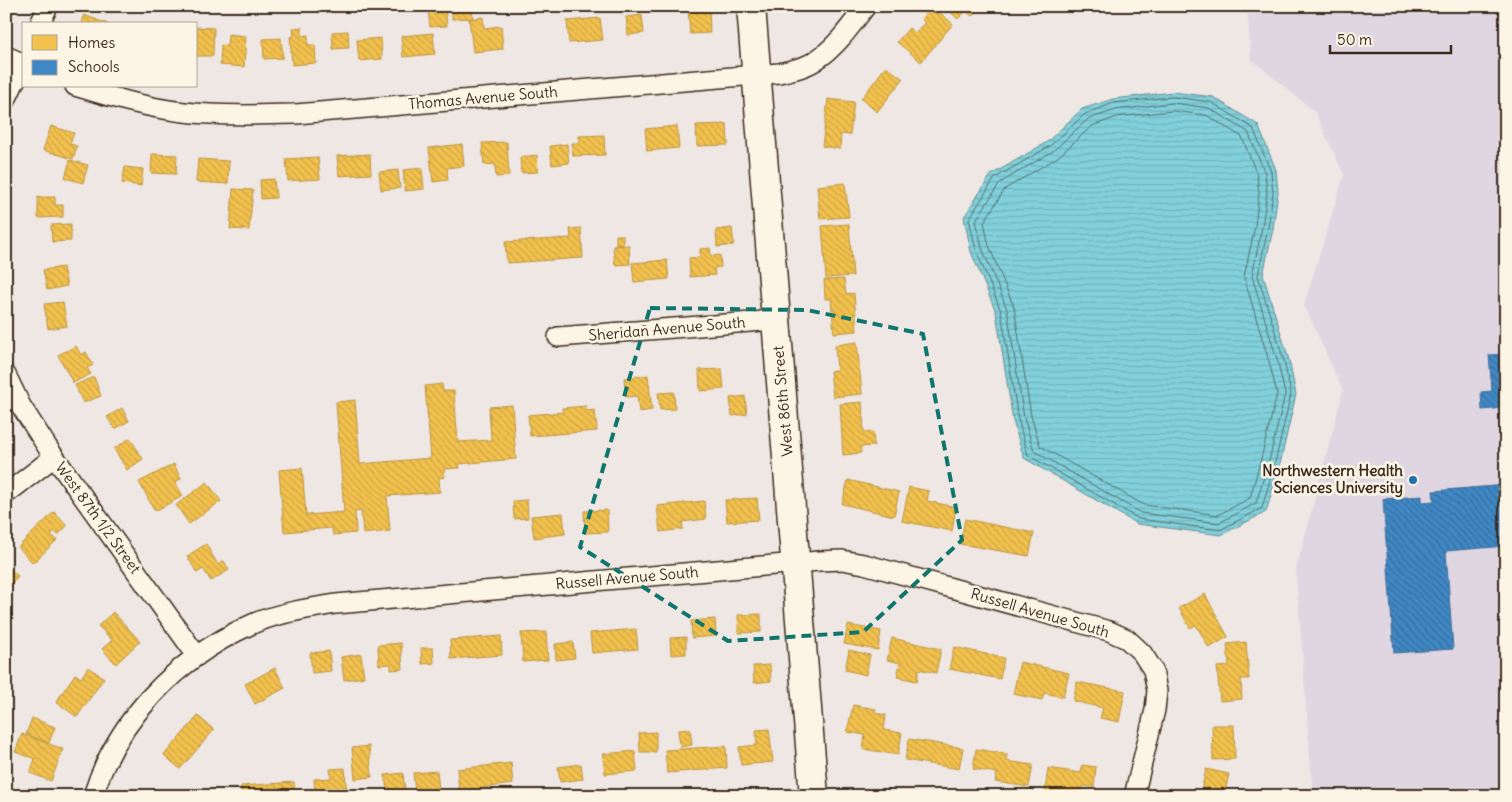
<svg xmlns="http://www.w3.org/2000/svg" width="1512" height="802" font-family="Delius,sans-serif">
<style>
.built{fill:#dfd6e2}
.water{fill:url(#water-rules);stroke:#658e90}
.homes{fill:url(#homes-back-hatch);stroke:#bb9440}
.schools{fill:url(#schools-back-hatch);stroke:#3e6c93}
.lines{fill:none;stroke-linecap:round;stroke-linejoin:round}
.shore{stroke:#576d6a;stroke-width:1}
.street-casing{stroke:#3b2a1e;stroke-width:22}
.secondary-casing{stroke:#3b2a1e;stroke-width:31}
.street{stroke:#fcf5e5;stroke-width:19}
.secondary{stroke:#fcf5e5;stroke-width:28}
.marked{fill:none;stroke:#0f766e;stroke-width:4;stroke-dasharray:10 6;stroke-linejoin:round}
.poi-dot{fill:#1f6fb2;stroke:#fcf5e5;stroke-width:2}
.labels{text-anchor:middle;stroke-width:5;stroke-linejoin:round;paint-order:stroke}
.street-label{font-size:15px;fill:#3b2a1e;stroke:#fcf5e5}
.poi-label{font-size:15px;font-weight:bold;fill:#3b2a1e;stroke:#fcf5e5;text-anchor:end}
</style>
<defs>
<pattern id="water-rules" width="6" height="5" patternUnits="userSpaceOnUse" patternTransform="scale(1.25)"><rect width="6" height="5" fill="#81d1dc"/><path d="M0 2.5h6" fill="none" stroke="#70b4bc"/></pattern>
<pattern id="homes-back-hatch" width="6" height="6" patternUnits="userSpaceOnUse" patternTransform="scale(1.25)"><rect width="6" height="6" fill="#f2c14e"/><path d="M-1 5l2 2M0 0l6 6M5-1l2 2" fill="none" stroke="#d0a644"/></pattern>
<pattern id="schools-back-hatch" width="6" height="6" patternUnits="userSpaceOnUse" patternTransform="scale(1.25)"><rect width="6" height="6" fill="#3f88c5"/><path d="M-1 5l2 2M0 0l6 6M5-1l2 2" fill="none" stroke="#366f9f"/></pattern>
</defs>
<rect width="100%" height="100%" fill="#efe7e4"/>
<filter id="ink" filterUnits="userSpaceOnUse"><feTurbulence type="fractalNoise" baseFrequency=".02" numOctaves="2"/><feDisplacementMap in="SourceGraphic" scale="10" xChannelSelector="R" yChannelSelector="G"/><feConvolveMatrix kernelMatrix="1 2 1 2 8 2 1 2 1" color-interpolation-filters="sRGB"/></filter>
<g filter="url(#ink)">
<!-- built -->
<path class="built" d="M1247 6H1506V796H1313L1296 570 1343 391 1304 305 1344 175 1315 112 1251 59Z"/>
<!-- water -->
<path class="water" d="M1173 92 1213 97 1258 125 1276 170 1278 192 1273 229 1263 275 1289 360 1296 394 1280 464 1266 512 1221 535 1137 524 1024 458 1013 421 996 312 971 252 964 217 991 175 1047 142 1082 109 1113 99Z"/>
<!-- homes -->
<path class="homes" d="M452 6H472L473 18 452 19Z
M594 6H614V9L595 11Z
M932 6 953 24 921 62 897 42 909 28 915 33 925 22 921 19Z
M944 6H981L972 16 966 11 958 19Z
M445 7 447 26 430 27 428 9Z
M709 7 710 33 690 34 688 8Z
M84 15 108 24H82Z
M642 15 644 33 628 35 626 17Z
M483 17 484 28 501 26 503 49 473 52 469 19Z
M600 18 603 40 569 43 567 21Z
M197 27 214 28 213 56H196Z
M302 27V36L308 35V45H315L316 63 292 65 290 37 294 36 293 28Z
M348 31 349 48 333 49 332 32Z
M433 33 435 54 403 57 401 36Z
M228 34 246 36 244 67 220 65 221 45 227 46Z
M281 38 283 58 264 59 263 39Z
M381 38 382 59 359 61 357 40Z
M886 66 903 79 877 112 861 99Z
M828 99 854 102 850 135 841 134 840 149 822 146Z
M727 124 728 145 697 146 696 125Z
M51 126 74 133 70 144 77 146 73 159 43 150Z
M677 126 679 148 647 151 645 129Z
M604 135 605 155 573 156 572 143H579V136Z
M507 142 509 176 496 177 495 164 484 165 482 143Z
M462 144 464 166 447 168 448 180 433 182 429 148Z
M567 144 569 163 552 165 550 146Z
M152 154 177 155 176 174 151 173Z
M370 154 371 174 339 176 337 156Z
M537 155 538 172 521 173 520 157Z
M318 157 320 179 288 181 286 159Z
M198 159 229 161 228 184 196 182Z
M70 160 88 165 83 183 65 178Z
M125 167 143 169 141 186 122 183Z
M422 168 424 189 405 191 403 170Z
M398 170 400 188 381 190 379 172Z
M274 179 276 198 261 199 260 180Z
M845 183 849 217 820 219 817 186Z
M233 189 253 190 249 230 230 229Z
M38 197H55V205H63V217L38 218Z
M71 224V241L52 242 51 225Z
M849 224 853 276 826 278 822 226Z
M581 228 583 258 507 263 505 242 571 238 570 229Z
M732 228 734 245 717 247 716 230Z
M616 235H623V245H616Z
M629 245 630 264 615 265 613 246Z
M710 248 711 256 720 255 721 267 714 268 715 275 690 277 689 258 700 257V249Z
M667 260 669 279 634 282 632 263Z
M63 267 67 286 47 290 43 270Z
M844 279 846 294 854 293 857 331 834 333 831 299H825L824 280Z
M63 302 67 326 48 329 44 304Z
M857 342 862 394 833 397 830 371 837 370 835 345Z
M76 346 81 355 86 352 93 365 87 368 91 374 73 383 58 355Z
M722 369 724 389 700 391 699 370Z
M648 375 652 410 639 412 637 396 626 397 624 378Z
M94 377 101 396 83 403 75 385Z
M442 384 443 391H454L458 442 491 440 489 407 512 405 516 459 459 464 460 468 444 469 445 477 439 478 440 492 387 496 390 531 363 534 361 511 355 512 356 533 333 535 332 528 284 532 279 470 302 468 306 515 344 512 336 402 355 400 360 464 431 458 425 386Z
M674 392 675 409 660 410 658 393Z
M745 396 747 414 732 416 730 398Z
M862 402 864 432H873L874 446 860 447 861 453 843 455 840 404Z
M586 406V411L595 410 597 431 530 436 528 415 563 412 562 408Z
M122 408 129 421 115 429 107 417Z
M130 438 143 459 127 470 114 449Z
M174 464 181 479 175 482 183 496 155 511 139 482Z
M848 480 899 492 894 516 842 504Z
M207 482 221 501 189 524 176 505Z
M909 487 929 491 927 501 956 507 952 531 902 521Z
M757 498 759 520 727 522 725 500Z
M527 500 528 518 514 519 513 501Z
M704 501 706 519 682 522 683 529 660 532 657 506Z
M607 510 608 532 585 533 584 511Z
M54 512 67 526 58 535 54 531 51 534 57 540 33 563 18 547Z
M563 513 565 534 534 538 531 516Z
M965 519 1034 533 1029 556 960 544Z
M206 544 218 565 224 561 229 570 211 581 203 569 197 573 187 556Z
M6 566 18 576 6 591Z
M1205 594 1228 637 1209 648 1196 625 1190 628 1179 608Z
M113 612 140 641 116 664 102 649 112 640 98 626Z
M761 614V632L739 633 738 615Z
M715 619 716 636 692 638 691 621Z
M848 625 881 631 878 650 844 644Z
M636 629 638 649 592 653 590 633Z
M546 632 548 660 523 662 521 633Z
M501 636 502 655 451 659 450 640Z
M686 637V654L671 655 670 638Z
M892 638 941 649 936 673 919 669 917 681 897 677 900 663 887 660Z
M573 642 575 658 556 660 555 644Z
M1246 642 1249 679H1241L1242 699 1220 701 1217 667 1229 666 1227 644Z
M401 643 403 669 391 670V664L379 665 378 645Z
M954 647 1004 658 1000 679 949 669Z
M421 648H433L434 663 422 664Z
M849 650 870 655 866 675 845 670Z
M329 651 331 671 312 673 310 653Z
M361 654 364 677 344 680 341 657Z
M1020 662 1069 673 1063 697 1044 693 1042 700 1013 694Z
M770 665 771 681 754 683 753 666Z
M88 667 104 678 77 717 56 702 75 674 81 678Z
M275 668 285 688 255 704 245 684Z
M1077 682 1125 691 1119 722 1100 718 1103 708 1073 701Z
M853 705 876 709 875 713 886 715 884 730 902 733 898 755 863 749 865 735 847 732Z
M198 716 214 730 180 769 164 755Z
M32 718 55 727 49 743 26 734Z
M1212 725H1234L1235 759 1213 760Z
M690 729 692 745 680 747 678 730Z
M769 729 773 762 741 765 739 747 757 745 756 730Z
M656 732V752H640L639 733Z
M22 734 63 749 51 781 30 773 35 759 15 752Z
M909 739 963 748 959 769 905 760Z
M369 746 372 777 355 779 352 748Z
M726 746 727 768 667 773 665 750Z
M976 749 1007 754 1006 761 1033 765 1029 787 995 782 997 773 973 769Z
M635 751 637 771 605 774 603 754Z
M511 763 513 784 459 791 457 769Z
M581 764 583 779 560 782 558 767Z
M1082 765 1096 767 1094 787 1083 786 1081 796 1045 791 1048 768 1081 773Z
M345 768 347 796H315L314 779 331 778 330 769Z
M1206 769 1229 774 1224 796H1200Z
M437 771 439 790 415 793 413 773Z
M403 773 405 790 387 792 385 775Z
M294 782 295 796H241V786Z
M176 792V796H146L145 794Z"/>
<!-- schools -->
<path class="schools" d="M1506 354V421L1505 408 1482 410 1481 392 1492 391 1489 355Z
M1506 485V546L1446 551 1453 649 1394 653 1383 499 1422 496V502L1434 501 1433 491Z"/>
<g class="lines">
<!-- shore -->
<path class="shore" d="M1173 97 1211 102 1253 128 1271 172 1273 193 1268 228 1258 276 1284 361 1291 394 1275 463 1262 508 1220 530 1139 519 1028 455 1018 419 1001 311 976 250 969 219 995 178 1050 146 1085 114 1114 103Z
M1173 103 1209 108 1248 132 1265 173 1267 193 1262 227 1252 276 1278 363 1285 394 1269 461 1256 503 1219 523 1141 513 1034 451 1024 418 1007 309 982 248 976 220 1000 183 1053 151 1088 119 1116 110Z
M1173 111 1206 115 1242 137 1257 175 1259 193 1255 226 1244 277 1270 365 1277 394 1261 459 1250 498 1218 515 1144 505 1040 446 1031 416 1014 307 989 246 984 222 1005 189 1058 157 1092 126 1117 117Z"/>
<!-- street casing -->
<g class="street-casing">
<path id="street" d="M40 24 48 6
M6 56 24 64
M75 86C111 97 147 108 184 112 221 116 258 115 296 114L779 73C793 70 808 67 819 58 838 45 852 24 866 6
M6 100 24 62
M558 337 776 320
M6 375 21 406 48 448 197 656
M6 494 54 457
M93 796C116 720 177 659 248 626 275 613 307 609 336 604L819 561 842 560 864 564 1109 631 1127 639 1142 653 1153 670 1157 691 1155 710 1134 796"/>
</g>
<!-- secondary casing -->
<g class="secondary-casing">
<path id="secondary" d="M751 6 814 796"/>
</g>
<!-- street -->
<use href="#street" class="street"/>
<!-- secondary -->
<use href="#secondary" class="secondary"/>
</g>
</g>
<!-- marked area -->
<path class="marked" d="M650 308 807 310 923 334 962 540 863 632 728 641 580 547Z"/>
<!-- markers -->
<circle class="poi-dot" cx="1413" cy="480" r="5"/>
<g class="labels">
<!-- street labels -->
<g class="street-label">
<text transform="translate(483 98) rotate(-5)" y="5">Thomas Avenue South</text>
<text transform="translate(667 329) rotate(-5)" y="5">Sheridan Avenue South</text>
<text transform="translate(783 401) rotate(-95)" y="5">West 86th Street</text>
<text transform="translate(98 518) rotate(54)" y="5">West 87th 1/2 Street</text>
<text transform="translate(627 578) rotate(-5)" y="5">Russell Avenue South</text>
<text transform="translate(1040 613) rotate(16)" y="5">Russell Avenue South</text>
</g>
<!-- poi labels -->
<g class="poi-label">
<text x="1403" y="476">Northwestern Health<tspan x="1403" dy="17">Sciences University</tspan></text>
</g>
</g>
<!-- margin -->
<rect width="1512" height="802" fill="none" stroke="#fcf5e5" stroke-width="25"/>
<rect x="12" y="12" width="1487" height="777" fill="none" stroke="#3b2a1e" stroke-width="2" filter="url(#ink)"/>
<!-- legend -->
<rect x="22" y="22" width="175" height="65" fill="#fcf5e5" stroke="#afa495"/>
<rect x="32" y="35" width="25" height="15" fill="#f2c14e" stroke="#afa495"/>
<text x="68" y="48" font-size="15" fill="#3b2a1e">Homes</text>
<rect x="32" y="60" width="25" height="15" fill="#3f88c5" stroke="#afa495"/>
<text x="68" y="72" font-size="15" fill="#3b2a1e">Schools</text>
<!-- scale -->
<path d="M1330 45v8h121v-8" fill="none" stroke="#3b2a1e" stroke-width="2.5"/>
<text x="1337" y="45" font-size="15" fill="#3b2a1e" stroke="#fcf5e5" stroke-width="4" paint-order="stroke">50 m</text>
</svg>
